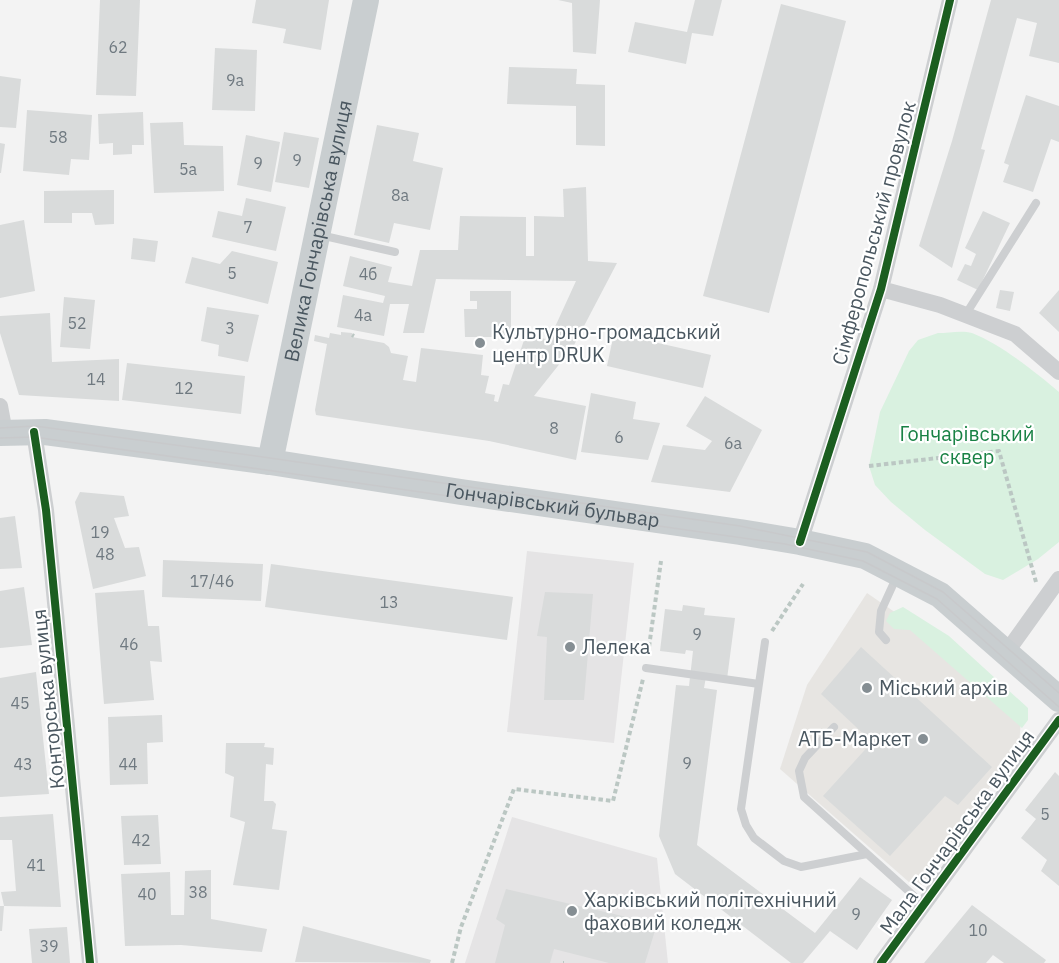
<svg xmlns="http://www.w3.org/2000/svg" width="1059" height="963" font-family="'IBM Plex Sans',sans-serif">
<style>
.commercial{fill:#e7e5e2}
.education{fill:#e5e4e5}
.green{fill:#d9f1e0}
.building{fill:#d9dbdb}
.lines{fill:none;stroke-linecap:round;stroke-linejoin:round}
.path{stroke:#bbc7c3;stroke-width:4;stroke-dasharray:4.5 3;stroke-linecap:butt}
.lane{stroke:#cdcfd1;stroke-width:8}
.street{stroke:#cdcfd1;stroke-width:16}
.primary{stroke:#c9ced0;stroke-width:26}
.tram{stroke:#c8c9cb;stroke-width:1.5}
.cycleway-casing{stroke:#fff;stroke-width:11}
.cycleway{stroke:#1b5e20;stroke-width:8}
.poi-dot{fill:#858e93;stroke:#fff;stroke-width:2}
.labels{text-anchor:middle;stroke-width:4.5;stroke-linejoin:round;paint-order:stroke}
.number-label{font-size:16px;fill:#6f7980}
.street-label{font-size:20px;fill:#4a5760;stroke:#fff}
.poi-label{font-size:20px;fill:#4a5760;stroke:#fff;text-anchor:start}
.park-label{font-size:20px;fill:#198245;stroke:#fff}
</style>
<rect width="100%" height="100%" fill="#f3f3f3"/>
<!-- commercial -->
<path class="commercial" d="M867 593 944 646 1021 720 1019 745 918 890 780 769 807 685Z"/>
<!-- education -->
<path class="education" d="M527 551 634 563 614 743 507 732Z
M512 817 657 858 668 963H465Z"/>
<!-- green -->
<path class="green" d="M938 333C948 333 962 330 972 333 999 343 1037 373 1059 392V542L1038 559 1003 580 985 574 925 530 891 502 875 485 869 466 880 412 909 351 918 340Z
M903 607 949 636 1028 708V720L1022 728 910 630 894 629 886 621 890 613Z"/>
<!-- building -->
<path class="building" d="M100 0H140L136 96 96 95Z
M256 0H329L321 50 283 43 286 29 252 23Z
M558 0H600L596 54 573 52 572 3Z
M695 0H722L713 36 692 33 686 64 628 52 635 22 687 32Z
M991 0H1059V63L1029 56 1037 23 1017 18 981 149 985 150 952 268 919 246 952 141Z
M781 4 846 21 769 313 703 296Z
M215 48 257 50 255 111 212 110Z
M509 67 577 69 576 84 605 85V146L576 145V106L507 104Z
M0 76 21 79 16 128 0 127Z
M1026 95 1059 106V142L1051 139 1033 192 1003 182 1009 165 1004 163Z
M27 110 92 115 89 160 71 159 69 175 23 171Z
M143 112 144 145H132V154L113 155V143L99 144 98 114Z
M183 122 184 145 223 146 224 191 154 193 150 123Z
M377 125 419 133 413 161 443 168 430 230 394 223 389 243 354 235Z
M284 132 319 138 309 188 275 182Z
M246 135 280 142 271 192 237 185Z
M0 143 5 144 1 173H0Z
M586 187 588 261 617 263 573 347 534 396 586 406 576 460 489 441 316 415 315 410 327 344 314 341 315 335 329 338 330 333 341 335V332L352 333V337L384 343 389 347 391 353 408 356 403 380 416 382 421 348 483 355 481 375 489 376 485 393 495 395 494 401 498 402 503 384 509 385 526 334 549 340 576 281 436 279 424 333H403L409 304H390L384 336 337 327 343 295 383 303 385 296 343 286 350 256 392 267 388 282 412 286 420 250H458L460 216 526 217V256H534V216L564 217 563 189Z
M114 190V224L95 225 92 213H72V223H44V191Z
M246 198 286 207 276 251 212 237 218 211 242 216Z
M983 211 1010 223 978 290 957 280 965 264 971 266 976 254 965 248Z
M24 220 35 291 0 298V225Z
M133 238 158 241 155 262 131 259Z
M232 251 278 262 268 304 185 283 192 257 220 264Z
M1000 290 1014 292 1010 311 996 308Z
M1059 290V332L1039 313Z
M470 291H511V337H465L464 309H477V301H470Z
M64 297 95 300 90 349 60 347Z
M207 307 259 315 248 362 218 356 219 345 201 341Z
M50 313 52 362 119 359V401L19 395 0 333V316Z
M614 333 711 355 703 388 607 366Z
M127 363 245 376 241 414 122 400Z
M591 393 636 402 633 419 660 423 648 460 581 452Z
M705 396 762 430 730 492 651 482 663 445 705 450 712 441 686 426Z
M80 492 124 496 129 516 114 518 125 548 139 547 146 576 93 589 75 502Z
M15 516 22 568 0 569V518Z
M163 560 263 564 261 601 162 597Z
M271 564 513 597 507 640 265 607Z
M24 587 32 645 0 648V591Z
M144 590 148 626H159L162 662 150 661 154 700 104 704 95 593Z
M545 592 593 594 584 700H544L547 637 537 636Z
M683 605 705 608 704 615 735 618 727 679 706 677 704 688 717 690 697 845 815 933 860 877 892 900 857 950 830 931 803 963H791L675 874 659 836 676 685 689 686 693 651 686 650 685 654 660 651 665 609 682 611Z
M861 647 992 767 958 805 945 796 890 856 823 796 872 742 821 694Z
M36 672 49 794 0 797V678Z
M162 715 163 742 147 743 148 784 110 785 108 717Z
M226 743H265L264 747 274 748 273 765 266 764 264 801H273L276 804 272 829 287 831 279 890 233 885 245 822 230 817 234 777 225 773Z
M1055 772 1059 776V886L1041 871 1047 860 1021 838 1036 819 1025 810Z
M53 814 61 907 4 906 2 931H0V906H4L1 892 16 891 12 840H0V817Z
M158 815 161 864 124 865 121 816Z
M211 870V919L267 929 262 952 181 945 125 946 121 874 170 872 171 915H184L185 871Z
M506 889 657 924 645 963H609L554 949 550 963H495L505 925 496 919Z
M972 905 1046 960 1044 963H1004L993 955 986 963H924Z
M303 926 431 960 430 963 295 962Z
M67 927 70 963H32L29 929Z"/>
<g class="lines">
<!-- path -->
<path class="path" d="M352 335 354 336
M869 466 999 451 1036 582
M772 631 803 584
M648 654 661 561
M452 963 461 927 514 789 613 801 643 679
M563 963H564"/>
<!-- lane -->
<path class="lane" d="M320 235 395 252
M966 314 1036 203
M886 640 879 632 881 611 897 576
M765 642 741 809 746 825 754 838 784 861 801 867 867 854
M646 668 759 684
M834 727 805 758 799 771 804 797 924 905"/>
<!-- street -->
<path class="street" d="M881 289 940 305 1015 334 1059 372
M0 406 5 433
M34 432 46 510 90 963
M800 542 881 289 950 0
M1006 653 1059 579
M881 963 1059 720"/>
<!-- primary -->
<g class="primary">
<path id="s1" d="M0 433 45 432 270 462 461 492 740 532 800 542 865 556 940 595 1059 699"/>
<path id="s2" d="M270 462 366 0"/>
</g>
<!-- tram -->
<path class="tram" d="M0 428 35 426 270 458 740 526 867 552 943 592 1059 693
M0 438 34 437 785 544 863 561 937 599 1059 707"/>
<!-- cycleway casing -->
<g class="cycleway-casing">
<path id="cycleway" d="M34 432 46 510 90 963
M800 542 881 289 950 0
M881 963 1059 720"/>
</g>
<!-- cycleway -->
<use href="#cycleway" class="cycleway"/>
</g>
<!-- markers -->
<g class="poi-dot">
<circle cx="480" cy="343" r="6"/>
<circle cx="570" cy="647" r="6"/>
<circle cx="867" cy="688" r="6"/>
<circle cx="923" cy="739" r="6"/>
<circle cx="572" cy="911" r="6"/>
</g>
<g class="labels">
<!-- number labels -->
<g class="number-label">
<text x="118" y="53">62</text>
<text x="235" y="86">9а</text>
<text x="58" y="143">58</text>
<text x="297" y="166">9</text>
<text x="258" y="169">9</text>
<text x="188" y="175">5а</text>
<text x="400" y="201">8а</text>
<text x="248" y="233">7</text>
<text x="232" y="279">5</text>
<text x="368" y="280">4б</text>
<text x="363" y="321">4а</text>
<text x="77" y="329">52</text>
<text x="230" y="334">3</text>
<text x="96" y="385">14</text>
<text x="184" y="394">12</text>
<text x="554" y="434">8</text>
<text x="619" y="443">6</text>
<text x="733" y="449">6а</text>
<text x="100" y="538">19</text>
<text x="105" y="560">48</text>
<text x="212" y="587">17/46</text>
<text x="389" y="608">13</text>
<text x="697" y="640">9</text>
<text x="129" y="650">46</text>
<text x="20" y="709">45</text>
<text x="687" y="769">9</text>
<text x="23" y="770">43</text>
<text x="128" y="770">44</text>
<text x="1045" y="820">5</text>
<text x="141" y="846">42</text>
<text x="36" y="871">41</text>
<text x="198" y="898">38</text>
<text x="147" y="900">40</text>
<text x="856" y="920">9</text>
<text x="978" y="936">10</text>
<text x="49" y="952">39</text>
</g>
<!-- street labels -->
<g class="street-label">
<text dy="7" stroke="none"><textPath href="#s2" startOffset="236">Велика Гончарівська вулиця</textPath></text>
<text transform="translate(874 233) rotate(-75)" y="7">Сімферопольський провулок</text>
<text dy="7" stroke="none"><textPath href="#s1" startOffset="558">Гончарівський бульвар</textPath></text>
<text transform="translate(48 699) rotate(-96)" y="7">Конторська вулиця</text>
<text transform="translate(957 832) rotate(-54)" y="7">Мала Гончарівська вулиця</text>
</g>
<!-- poi labels -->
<g class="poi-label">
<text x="492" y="339">Культурно-громадський<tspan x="492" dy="23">центр DRUK</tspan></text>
<text x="582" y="654">Лелека</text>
<text x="879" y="695">Міський архів</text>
<text x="911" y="746" text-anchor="end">АТБ-Маркет</text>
<text x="584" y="907">Харківський політехнічний<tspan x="584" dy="23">фаховий коледж</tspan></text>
</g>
<!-- park labels -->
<g class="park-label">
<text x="967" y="441">Гончарівський<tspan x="967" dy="23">сквер</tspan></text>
</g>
</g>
</svg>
